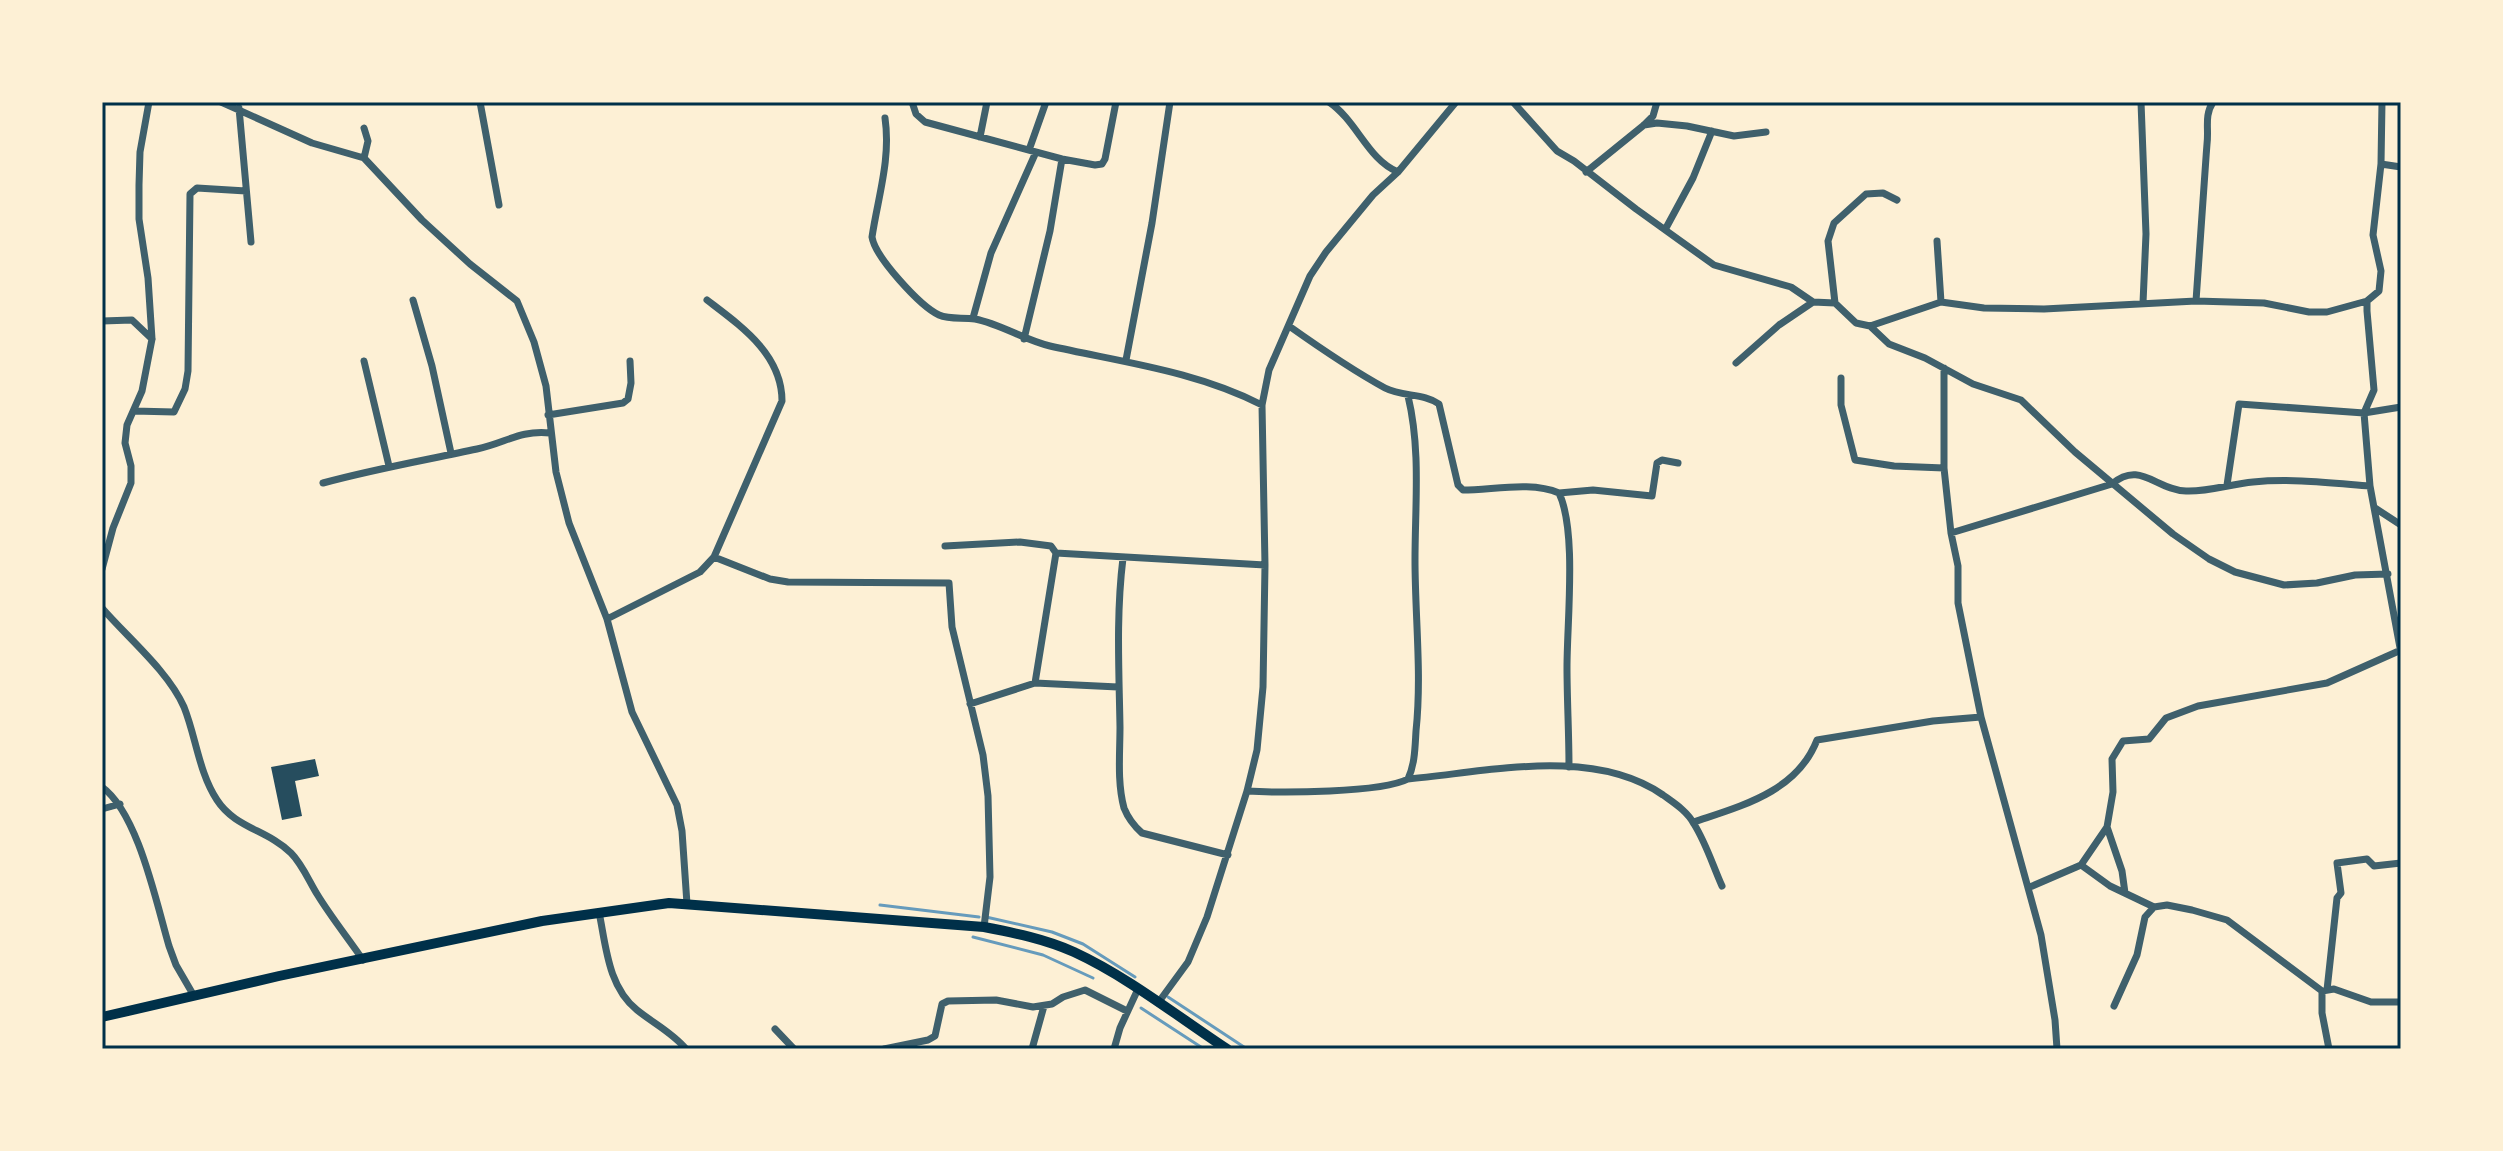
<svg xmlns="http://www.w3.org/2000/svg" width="2503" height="1151" font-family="Commissioner,sans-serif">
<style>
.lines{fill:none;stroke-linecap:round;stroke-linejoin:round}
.stream{stroke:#669bbc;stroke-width:3}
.building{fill:#264d5e}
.minor{stroke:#3f606c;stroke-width:7}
.primary{stroke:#003049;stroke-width:10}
.neatline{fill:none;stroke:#003049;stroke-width:3}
</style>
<rect width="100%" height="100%" fill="#fdf0d5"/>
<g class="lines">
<!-- stream -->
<path class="stream" d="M880 905 979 917
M986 917 1052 932 1083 944 1135 977
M973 937 1043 955 1093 978
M1168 997 1247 1049
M1141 1008 1204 1049"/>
</g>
<!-- building -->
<path class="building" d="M315 759 319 776 295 781 302 816 282 820 271 767Z"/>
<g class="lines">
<!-- minor -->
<path class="minor" d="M221 102 312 143 364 158 422 220 470 264 517 301 534 342 546 386 556 472 569 523 607 619 632 712 677 805 682 831 687 904
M480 102 499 205
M912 102 916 114 925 122 1062 159 1095 165 1102 164 1105 159 1116 102
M1329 102C1357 121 1368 160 1398 172
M1513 102 1557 151 1574 161 1636 209 1714 265 1791 287 1813 302 1835 303 1856 323 1870 326 1941 302 1984 308 2044 309 2196 301 2264 303 2309 312H2327L2367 301
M2141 102 2146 234 2143 303
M2382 102 2381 164 2373 235 2381 271 2379 291 2367 301V311L2374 390 2364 413 2370 486 2401 653
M239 108 251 242
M885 118C891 159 878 197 872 237 875 257 920 306 939 315 950 320 963 317 975 319 1001 324 1024 340 1050 346 1121 362 1196 371 1262 405
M1644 125 1657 123 1687 126 1734 136 1766 132
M980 137 987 102
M1029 150 1046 102
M364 158 368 141 364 128
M2381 164 2401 167
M1586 172 1644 125 1653 116 1657 102
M1666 228 1693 178 1712 131
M1937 241 1941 302
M413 300 432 366 451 453
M2196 301C2200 248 2203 196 2207 144 2209 128 2204 116 2213 102
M1835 303 1828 241 1834 223 1866 194 1883 193 1897 200
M973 318 991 253 1036 152
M102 321 132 320 152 339
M1289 326C1320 348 1352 370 1385 388 1402 397 1424 393 1439 404L1458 485 1463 490C1493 490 1531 481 1559 493 1577 531 1567 621 1567 667 1567 700 1569 733 1569 767
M1870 326 1889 344 1925 358 1973 384 2021 400 2075 452 2173 534 2209 559 2235 572 2284 585 2317 583 2355 575 2388 574
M1024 339 1050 231 1062 159
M1126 360 1152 223 1170 102
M364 361 389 466
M1736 363 1779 325 1813 302
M1944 368V468L1951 533 1958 566V603L1981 717 2041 935 2055 1020 2057 1049
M1841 378V405L1855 460 1894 466 1944 468
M134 411 174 412 185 389 188 371 190 194 197 188 246 191
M548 415 623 403 628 399 631 383 630 361
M323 483C374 469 426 460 477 449 506 443 519 430 550 433
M2227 485 2239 404 2364 413 2401 407
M1559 493 1593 490 1652 496 1657 463 1662 460 1678 463
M2375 508 2401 525
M1951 533 2112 484C2140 460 2156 490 2186 491 2208 492 2231 484 2253 482 2291 478 2332 483 2370 486
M945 546 1020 542 1051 546 1056 553 1035 683
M1056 553 1265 565
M714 557 770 579 788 582 949 583 952 627 983 755 988 796 990 877 984 927
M1123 558C1116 615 1119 670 1120 727 1120 753 1117 782 1124 808 1128 818 1134 826 1142 833L1228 855
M102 569 113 528 131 483V466L125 443 127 425 142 391 152 339 148 278 139 219V185L140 152 149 102
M102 608C128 638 168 671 184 707 196 737 199 773 217 800 235 828 268 830 291 853 302 864 309 881 317 894 331 917 348 938 363 960
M607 619 700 572 714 557 782 401C782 354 741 326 707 300
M970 704 1035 683 1118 687
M1408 779C1487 772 1592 746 1663 795 1674 803 1687 811 1694 824 1706 843 1713 866 1722 886
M102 787C138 813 156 902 169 946L176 965 194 996
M1247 791C1280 793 1381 793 1408 779 1415 764 1415 747 1416 731 1422 674 1415 617 1415 560 1415 505 1421 450 1408 396
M102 809 120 804
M1694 822C1741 806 1797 792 1817 740L1933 721 1981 717
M2107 827 2122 871 2125 893
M2081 865 2110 886 2154 907
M2030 887 2081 865 2107 827 2113 792 2112 759 2123 741 2149 739 2166 718 2198 706 2327 683 2401 650
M599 912C606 946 608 987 637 1010 653 1023 673 1033 686 1049
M2327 990 2337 898 2341 893 2337 863 2367 859 2374 866 2401 863
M1158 1003 1188 962 1207 917 1247 791 1257 750 1263 687 1265 565 1262 405 1269 370 1310 276 1326 252 1373 195 1398 172 1456 102
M2114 1006 2137 955 2145 917 2154 907 2167 905 2192 910 2227 920 2322 991
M775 1029 794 1049
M884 1049 928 1040 935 1036 942 1004 948 1001 996 1000 1033 1007 1052 1004 1063 997 1085 990 1127 1011
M1032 1049 1044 1006
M1114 1049 1120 1028 1138 989
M2329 1049 2322 1013V991L2334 989 2371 1002H2401"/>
<!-- primary -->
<path class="primary" d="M102 1017 279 976 542 921 669 903 984 927C1015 933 1045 939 1074 952 1128 977 1177 1016 1227 1049"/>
</g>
<!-- border -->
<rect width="2503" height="1151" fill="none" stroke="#fdf0d5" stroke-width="208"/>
<rect x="104" y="104" width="2295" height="943" class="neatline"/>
</svg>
